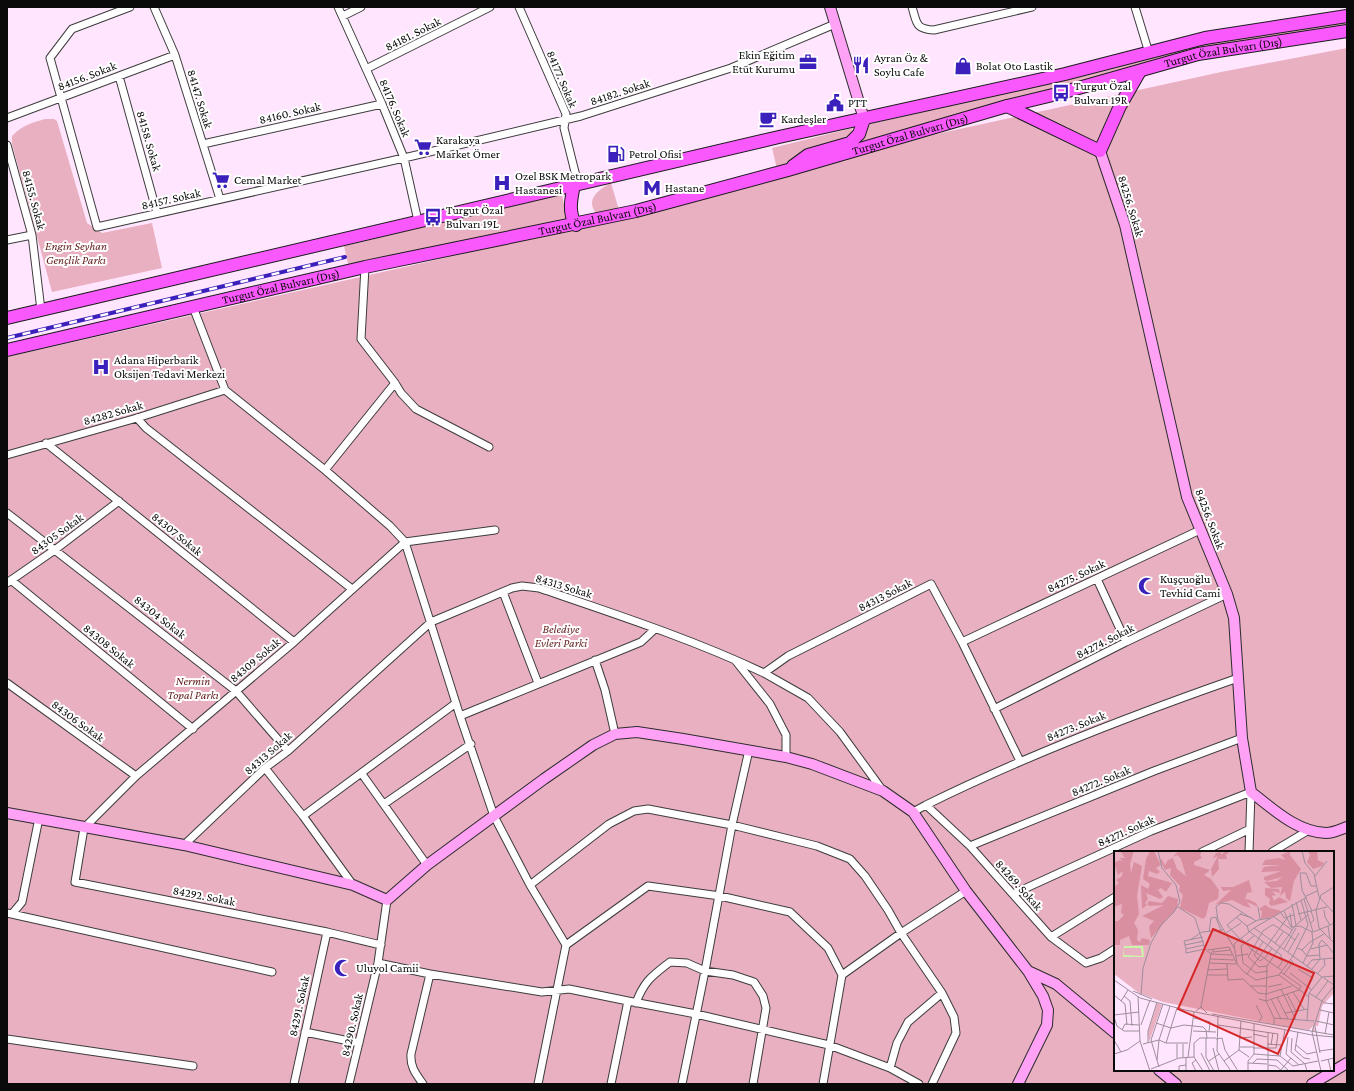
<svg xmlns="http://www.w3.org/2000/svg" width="1354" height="1091" font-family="'Crimson Pro',serif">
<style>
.green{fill:#e9b0c1;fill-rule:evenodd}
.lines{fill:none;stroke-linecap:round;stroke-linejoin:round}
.street-casing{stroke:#3d3d3d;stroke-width:9}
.secondary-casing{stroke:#2c2c2c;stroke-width:12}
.primary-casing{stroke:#1b1b1b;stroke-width:14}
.street{stroke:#fff;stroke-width:7}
.secondary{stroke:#ffa1f4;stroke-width:10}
.primary{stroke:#f959fc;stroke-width:12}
.rail-casing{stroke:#3c20bb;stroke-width:4}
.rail{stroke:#fff;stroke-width:2.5;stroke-dasharray:8;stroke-linecap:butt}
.labels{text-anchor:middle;stroke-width:4;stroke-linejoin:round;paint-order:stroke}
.street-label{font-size:12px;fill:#0a0a0a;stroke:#fff}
.poi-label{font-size:12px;fill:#0a0a0a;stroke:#fff;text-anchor:start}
.park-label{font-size:12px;font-style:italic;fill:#611b1a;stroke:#fff}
.inset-road{fill:none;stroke:#9d8e9c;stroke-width:1}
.view{fill:#d62828;fill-opacity:0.15;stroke:#d62828;stroke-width:2}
.inset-edge{fill:none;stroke:#0a0a0a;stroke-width:2}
</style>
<rect width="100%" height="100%" fill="#ffe6fe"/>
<!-- green -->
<path class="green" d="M1347 22V25L1208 47 1156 59 859 143 864 137 870 124 1093 74 1207 44Z
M1347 48V1084H7V357L577 228 845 154 1221 72ZM1115 852H1333V1070H1115Z
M45 119H54L57 121 87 223 102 233 152 223 162 268 52 292 12 144V136C23 125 31 123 45 119Z
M853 128 850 137 796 164 777 169 772 148Z
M611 183 619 210 597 214C584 200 599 189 611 183Z
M562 194 564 205 572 204 574 219 348 264 344 246Z"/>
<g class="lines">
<!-- street casing -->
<g class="street-casing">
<path id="street" d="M130 7 72 29 50 58 97 227 404 158 581 116 731 68 835 24
M154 7 175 55 220 199
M338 7 382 104 404 158 418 221
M519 7 566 114 564 128 578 184
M912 7C917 23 915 29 934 30L1032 7
M1135 7 1149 53
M343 16 361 7
M366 69 490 7
M119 76 157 213
M7 118 175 55
M203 144 382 104
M7 145 32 235 41 310
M7 240 32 235
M365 267 361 339 395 383 401 393 416 409 489 447
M193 307 225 390 325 470 390 526 405 542 460 716 494 816 530 885 566 945
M137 418 146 428 352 589
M46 443 294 642
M7 455 137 418 225 390
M325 470 395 383
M7 513 236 691 288 751
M1097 579 1126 642
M11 580 193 729
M7 583 56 549 119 501
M503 592 538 683
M962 642 1200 530
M595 660 605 690 615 734
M735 660 770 704 786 735V757
M764 673 808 698 840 732 883 791
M7 683 136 776
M994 709 1126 642 1227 594
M460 716 641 642 655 629
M265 768 303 816 353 885
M362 774 427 865
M384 804 471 744
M926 805C1027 755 1132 715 1238 678
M913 812 926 805 970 846 1051 937 1086 963 1101 958 1115 949
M303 816 456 703
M184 845 265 768 288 751 431 622 512 588 522 586 539 588C615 614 692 639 764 673L788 656 931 584 962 642 1020 761
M970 846 1154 771 1242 738
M1202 852 1248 830
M1272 852 1309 830
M530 885 609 824 634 811 648 809 732 825 817 846 850 859 865 876 888 910 901 933 942 993 954 1017 956 1033 932 1084
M1013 894 1151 831 1251 792 1249 852
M7 913 272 972
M12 914 22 902 39 818
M1051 937 1115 897
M381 945 327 932 75 882 84 828 136 776 294 642 405 542 495 530
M378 963 430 974 542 992 569 989 628 1001 696 1014 829 1045 890 1068 919 1084
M842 975 901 933 966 891
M636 1003C644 981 652 976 670 962L687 963 705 971 733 975 754 982 763 996 766 1008 753 1084
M305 1032 359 1043
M7 1039 193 1066
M890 1068 897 1043 908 1022 942 993
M294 1084 327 932
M349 1084 378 963 387 900
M423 1084C416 1074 410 1067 411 1054L430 974
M538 1084 566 945 648 886 720 896 790 912 828 948 842 975 823 1084
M611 1084 628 1001
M682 1084 705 971 732 825 749 750"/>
</g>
<!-- secondary casing -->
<g class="secondary-casing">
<path id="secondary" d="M830 7 864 119
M1100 151 1125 225 1187 497 1227 594 1234 618 1242 738 1251 792C1273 809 1297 832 1326 833 1333 833 1341 829 1347 827
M7 813 184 845 353 885 387 900 427 865 544 779 593 745 615 734 637 732 683 739 786 757 812 764 883 791 913 812 966 891 1028 971 1043 996 1048 1010 1047 1025 1018 1084
M1028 971 1056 984 1115 1033
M1159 1070 1176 1084
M1312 1084 1347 1063"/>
</g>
<!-- primary casing -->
<g class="primary-casing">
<g id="primary">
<path d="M1007 106 1100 151 1120 106 1140 71"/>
<path d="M793 166 808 155 850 143 859 134 864 119"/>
<path d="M574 185C571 199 568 213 576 225"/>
<path d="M7 318 779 137 1065 74 1205 38 1347 16"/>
<path id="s1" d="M7 350 365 267 636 211 788 170 1007 106 1061 93 1198 54 1347 31"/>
</g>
</g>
<!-- street -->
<use href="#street" class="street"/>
<!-- secondary -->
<use href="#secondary" class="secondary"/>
<!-- primary -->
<use href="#primary" class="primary"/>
<!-- rail casing -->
<g class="rail-casing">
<path id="rail" d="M7 338 345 257"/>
</g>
<!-- rail -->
<use href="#rail" class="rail"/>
</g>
<!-- icons -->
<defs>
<g id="office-bare" transform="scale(1.38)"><path d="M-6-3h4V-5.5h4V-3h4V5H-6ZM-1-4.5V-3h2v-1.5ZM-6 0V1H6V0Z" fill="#3c20bb" stroke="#fff" stroke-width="2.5" paint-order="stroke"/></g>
<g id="restaurant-bare" transform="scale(1.38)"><path d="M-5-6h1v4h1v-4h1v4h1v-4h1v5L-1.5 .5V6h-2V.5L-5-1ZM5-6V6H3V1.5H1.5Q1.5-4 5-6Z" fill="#3c20bb" stroke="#fff" stroke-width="2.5" paint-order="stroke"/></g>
<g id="shop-bare" transform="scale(1.38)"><path d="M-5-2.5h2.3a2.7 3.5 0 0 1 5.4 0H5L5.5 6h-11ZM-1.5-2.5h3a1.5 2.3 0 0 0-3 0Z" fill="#3c20bb" stroke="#fff" stroke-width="2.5" paint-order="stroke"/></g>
<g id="bus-bare" transform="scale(1.38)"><path d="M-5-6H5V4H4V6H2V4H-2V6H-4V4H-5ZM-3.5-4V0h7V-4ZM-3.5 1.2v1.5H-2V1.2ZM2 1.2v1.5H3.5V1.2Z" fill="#3c20bb" stroke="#fff" stroke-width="2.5" paint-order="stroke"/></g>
<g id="civic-bare" transform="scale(1.38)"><path d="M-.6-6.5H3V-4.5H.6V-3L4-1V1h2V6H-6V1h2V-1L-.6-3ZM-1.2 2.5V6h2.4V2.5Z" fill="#3c20bb" stroke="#fff" stroke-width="2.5" paint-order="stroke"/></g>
<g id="cafe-bare" transform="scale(1.38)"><path d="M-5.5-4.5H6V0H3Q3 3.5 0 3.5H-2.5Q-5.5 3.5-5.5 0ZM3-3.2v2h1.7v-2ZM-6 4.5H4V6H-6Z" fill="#3c20bb" stroke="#fff" stroke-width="2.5" paint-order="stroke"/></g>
<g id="supermarket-bare" transform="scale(1.38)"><path d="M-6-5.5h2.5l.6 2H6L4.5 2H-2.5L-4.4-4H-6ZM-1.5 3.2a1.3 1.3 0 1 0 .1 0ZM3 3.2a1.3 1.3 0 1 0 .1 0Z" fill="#3c20bb" stroke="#fff" stroke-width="2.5" paint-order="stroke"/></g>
<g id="fuel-bare" transform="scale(1.38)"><path d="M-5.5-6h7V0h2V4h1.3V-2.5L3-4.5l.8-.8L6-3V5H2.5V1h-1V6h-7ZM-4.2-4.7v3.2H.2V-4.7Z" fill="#3c20bb" stroke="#fff" stroke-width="2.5" paint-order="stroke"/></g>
<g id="hospital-bare" transform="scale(1.38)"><path d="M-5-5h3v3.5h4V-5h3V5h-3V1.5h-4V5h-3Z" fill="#3c20bb" stroke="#fff" stroke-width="2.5" paint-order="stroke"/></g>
<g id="metro-bare" transform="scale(1.38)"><path d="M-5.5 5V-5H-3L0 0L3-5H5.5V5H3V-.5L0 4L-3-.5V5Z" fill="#3c20bb" stroke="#fff" stroke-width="2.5" paint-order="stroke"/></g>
<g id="mosque-bare" transform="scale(1.38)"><path d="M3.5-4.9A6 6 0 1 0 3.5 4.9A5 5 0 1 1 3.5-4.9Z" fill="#3c20bb" stroke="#fff" stroke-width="2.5" paint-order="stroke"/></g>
</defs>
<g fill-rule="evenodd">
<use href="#office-bare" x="808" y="62"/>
<use href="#restaurant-bare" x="861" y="65"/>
<use href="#shop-bare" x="963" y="66"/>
<use href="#bus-bare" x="1061" y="93"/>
<use href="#civic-bare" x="835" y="103"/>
<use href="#cafe-bare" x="768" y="119"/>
<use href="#supermarket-bare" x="423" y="147"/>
<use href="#fuel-bare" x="616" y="154"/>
<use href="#supermarket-bare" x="221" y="180"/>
<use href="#hospital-bare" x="502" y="183"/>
<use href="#metro-bare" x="652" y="188"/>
<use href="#bus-bare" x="433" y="217"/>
<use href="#hospital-bare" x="101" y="367"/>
<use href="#mosque-bare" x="1147" y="586"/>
<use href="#mosque-bare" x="343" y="968"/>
</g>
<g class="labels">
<!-- street labels -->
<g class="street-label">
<text transform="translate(413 34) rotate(-27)" y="4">84181. Sokak</text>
<text dy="4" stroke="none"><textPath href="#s1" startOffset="1253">Turgut Özal Bulvarı (Dış)</textPath></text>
<text transform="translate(87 76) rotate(-21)" y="4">84156. Sokak</text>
<text transform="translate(562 79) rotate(67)" y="4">84177. Sokak</text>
<text transform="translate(620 92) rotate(-18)" y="4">84182. Sokak</text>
<text transform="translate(200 99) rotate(73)" y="4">84147. Sokak</text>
<text transform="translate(395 108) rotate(67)" y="4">84176. Sokak</text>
<text transform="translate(290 113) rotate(-13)" y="4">84160. Sokak</text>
<text dy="4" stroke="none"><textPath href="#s1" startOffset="929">Turgut Özal Bulvarı (Dış)</textPath></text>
<text transform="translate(149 141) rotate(74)" y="4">84158. Sokak</text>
<text transform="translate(171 199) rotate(-13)" y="4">84157. Sokak</text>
<text transform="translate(34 200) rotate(75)" y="4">84155. Sokak</text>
<text transform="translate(1131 206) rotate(73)" y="4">84256. Sokak</text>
<text dy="4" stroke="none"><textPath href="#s1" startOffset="605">Turgut Özal Bulvarı (Dış)</textPath></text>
<text dy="4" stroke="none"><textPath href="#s1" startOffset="281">Turgut Özal Bulvarı (Dış)</textPath></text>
<text transform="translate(113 413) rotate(-16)" y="4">84282 Sokak</text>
<text transform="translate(1210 519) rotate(69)" y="4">84256. Sokak</text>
<text transform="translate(57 534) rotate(-36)" y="4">84305 Sokak</text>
<text transform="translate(177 534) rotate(39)" y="4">84307 Sokak</text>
<text transform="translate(1076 576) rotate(-25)" y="4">84275. Sokak</text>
<text transform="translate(564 586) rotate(17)" y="4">84313 Sokak</text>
<text transform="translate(885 595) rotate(-27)" y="4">84313 Sokak</text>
<text transform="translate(160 617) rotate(38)" y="4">84304 Sokak</text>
<text transform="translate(1105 641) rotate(-27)" y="4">84274. Sokak</text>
<text transform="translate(109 646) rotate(39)" y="4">84308 Sokak</text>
<text transform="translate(255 660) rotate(-40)" y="4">84309 Sokak</text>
<text transform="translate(78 721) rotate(36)" y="4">84306 Sokak</text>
<text transform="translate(1076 726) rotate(-22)" y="4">84273. Sokak</text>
<text transform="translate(268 753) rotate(-41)" y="4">84313 Sokak</text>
<text transform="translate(1101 781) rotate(-22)" y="4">84272. Sokak</text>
<text transform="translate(1126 831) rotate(-24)" y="4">84271. Sokak</text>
<text transform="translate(1019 885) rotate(48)" y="4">84269. Sokak</text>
<text transform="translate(204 896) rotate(11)" y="4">84292. Sokak</text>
<text transform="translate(299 1006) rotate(-78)" y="4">84291. Sokak</text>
<text transform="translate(352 1025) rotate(-77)" y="4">84290. Sokak</text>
</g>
<!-- poi labels -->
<g class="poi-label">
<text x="795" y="59" text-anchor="end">Ekin Eğitim<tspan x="795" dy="14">Etüt Kurumu</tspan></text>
<text x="874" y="62">Ayran Öz &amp;<tspan x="874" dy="14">Soylu Cafe</tspan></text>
<text x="976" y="70">Bolat Oto Lastik</text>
<text x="1074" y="90">Turgut Özal<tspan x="1074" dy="14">Bulvarı 19R</tspan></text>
<text x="848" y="107">PTT</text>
<text x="781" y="123">Kardeşler</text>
<text x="436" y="144">Karakaya<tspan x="436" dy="14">Market Ömer</tspan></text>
<text x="629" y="158">Petrol Ofisi</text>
<text x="515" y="180">Ozel BSK Metropark<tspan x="515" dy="14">Hastanesi</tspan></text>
<text x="234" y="184">Cemal Market</text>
<text x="665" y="192">Hastane</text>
<text x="446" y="214">Turgut Özal<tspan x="446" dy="14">Bulvarı 19L</tspan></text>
<text x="114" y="364">Adana Hiperbarik<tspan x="114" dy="14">Oksijen Tedavi Merkezi</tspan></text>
<text x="1160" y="583">Kuşçuoğlu<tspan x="1160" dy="14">Tevhid Cami</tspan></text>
<text x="356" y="972">Uluyol Camii</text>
</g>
<!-- park labels -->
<g class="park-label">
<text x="76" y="250">Engin Seyhan<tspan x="76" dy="14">Gençlik Parkı</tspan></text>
<text x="561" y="633">Belediye<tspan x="561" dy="14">Evleri Parki</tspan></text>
<text x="193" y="685">Nermin<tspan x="193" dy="14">Topal Parkı</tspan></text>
</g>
</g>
<!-- overview -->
<g transform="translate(1114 851)">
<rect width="220" height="220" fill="#ffe6fe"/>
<path d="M0 0H220V142L208 155 204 175H200L201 180H198L199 175 195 179 184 178 49 151 25 142 0 123ZM43 152 48 154 35 191 34 181Z" fill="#e9b0c1"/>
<path d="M6 0H20L16 13 17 22 20 11 28 15 23 45 25 63 20 72 24 79 23 89 26 91 28 87 36 89 35 94H18L15 85 6 89V94H0L1 70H4L10 64 7 62 8 53 0 56V36L5 32 2 29 8 25 9 20 4 24 0 12 6 9 9 11 6 7H11ZM36 0H40L47 14 42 17 46 21 43 23 35 20 34 25 58 32 52 41 47 37 44 39 49 46 46 48 32 42 34 48 31 52 33 54 28 58 27 34 34 38 36 33 29 28 32 8ZM64 0H88L86 4 88 7 80 11V14L96 19 90 24 97 28 105 39 104 48 95 52 92 65 89 68 66 57 69 44 65 40 66 35 56 24 57 17 51 19 47 11V7L51 14 54 9 59 7 63 18 72 25 67 8 63 4 59 6ZM111 0 115 1 112 4 113 8H104L105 18 98 26 97 18 104 5 99 7 102 2 107 1V4ZM176 0V4L187 18 180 30 176 50 172 47 171 41 166 45 168 36 157 37 150 31 163 30 168 26 153 30 150 29V26L167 20 147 21 150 16 167 14H148L151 9 165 7 172 9 167 4ZM194 0H203L204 9 201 8 210 12 208 15 199 18 193 11 196 4ZM135 29 138 41 133 42 131 49 134 48 142 52 144 56 133 51 137 57 130 55 118 49 101 54 117 39 109 40 107 36H119ZM151 37 165 38 166 42 158 40 162 44 158 45 160 50 165 46 174 51 157 55 155 53 156 48 151 44ZM54 45 64 48 63 57 37 87 35 75 40 70 28 65 50 54 35 55 33 53 35 50 48 52ZM151 54 156 57 168 60 159 66 147 68 148 60 145 58Z" fill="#da8fa0"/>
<path d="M10 95H29L30 106H9ZM10 97H27L28 105 10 104Z" fill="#c9f7aa" fill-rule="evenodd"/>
<path class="inset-road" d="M188 0 191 12 200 23 205 46 220 62M201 25 213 10M220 36 207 44 202 59 205 77 220 92M192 45 203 40M190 48 194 61M182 51 187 69M178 53 182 74M64 56 81 67 91 98 97 103 87 156M144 56 146 68M210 59 211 66 216 74M170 60 177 76 186 75 198 81 199 92 189 112M197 60 200 69 197 72M198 60 188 39 186 22H192L197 35H202M193 61 199 81M167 62 170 67 180 64M176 62 178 77M126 63 138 67M184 63 213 56M122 66 133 75M160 66 178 79M102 67 107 79M140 77 193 46M95 81 97 67 103 66M135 81 133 75 144 69 157 67M136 81 167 104 168 111 164 117M199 81 214 75M112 82 127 72M140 85 127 95 129 112 142 122 154 120M127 87 137 98 167 119M126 88 113 74 129 61M216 88 214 75 220 72M76 89 88 81 109 79M181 89 175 84 160 74H158L149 80 134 106 145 116 153 115 166 96 175 84 178 79 182 74 194 64M149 91 140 104 146 110 149 108M161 92 169 81M71 94 90 90M120 97 104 69 102 56 107 52 115 53 142 70M183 97 188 99 196 91 210 83M72 98 70 90 89 86M100 98 97 103 118 104M170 98 182 77M197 98 213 94 220 103M94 99 115 96 123 113M188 99 193 105 206 104M99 101 117 99M174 101 185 82M72 102V98L90 94M72 102 91 98M122 105 134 103M96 108 120 109M150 108 158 97M95 112 122 113M113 113 114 129 129 128 144 142 152 143 178 135M153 115 152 150 160 167V174M193 115 198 109 220 107M184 118 199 127 194 135M198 118 206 108 205 93 208 89 213 94M93 119 113 118M176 122 198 139M133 123 173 67M170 123 179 111 176 108M203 123 211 114 210 108M93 124H114M165 124 179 105 194 74 187 49M210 127 220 134M0 129 26 147 71 159 198 184 220 186M136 135H153M154 136 168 133M167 138 182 169M19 140 38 148M179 141 190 158M195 142 211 152 220 153M173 143 182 160M0 144 11 153 13 174M27 144 29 117 37 92 47 74 60 61 66 51 62 34 48 17 44 0M10 145 16 150 18 175M24 145 26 190 36 220M163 146 174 168M195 146 165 124 142 129 130 121 123 113 120 93 140 77 208 126M202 146 214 130M145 148 152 150 185 139 187 135 167 121M157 148 167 168M7 150 14 139M142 154 148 166 145 171M206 159 220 162M82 160 87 156 93 162M171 162 194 158M98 163 220 184M0 164 25 161M0 166 3 175 10 180H25M104 166 103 200 117 220M80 167 96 171 95 181M160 167 200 170M193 169 195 142 208 126 220 125M202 170 220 174M42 172 57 177 70 174 89 176 92 179 93 187M27 174 36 149M104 174 164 183 162 197H139M201 175 206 202M8 179 11 173 25 174M79 180 102 181M184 181 181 199 190 207 196 208M139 183 153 186M211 183 215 161M174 186 172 203 185 214M92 187V206L100 220M125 187 138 186M178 187 177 201 191 213 193 220M102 188 108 187 111 199 124 220M0 189 7 201M34 192V180L43 151M52 192H74M29 193 45 189 52 192 63 157M153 193 167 194M157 194 159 182M182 194 193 203 202 201M126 196H139M99 197 105 220M125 199 135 206M205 200 220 198M87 202 96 220M0 203 13 199 26 190M140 203 166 205 179 215 204 210M166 205 171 179M69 206V193M74 206 80 161M63 207V193M214 208 217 220M43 209 45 189 56 155M82 209 78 212 82 220M95 210 105 203M110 210 125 199 127 170M207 210 220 207M134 212 153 213M139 212 143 208 163 209 175 220M154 214 162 215 168 220M45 216 37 189 49 153M37 218 65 207 80 206M65 220V215L72 214M72 220V206M89 220 80 206V192L86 187H102M134 220V210L140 203V173M154 220V181M166 220 177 207M207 220 198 181 208 150 220 135"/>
<path class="view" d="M99 78 200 122 164 203 64 158Z"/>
<rect width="220" height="220" class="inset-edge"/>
</g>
<!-- border -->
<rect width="1354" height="1091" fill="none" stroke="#0a0a0a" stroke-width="16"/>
</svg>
